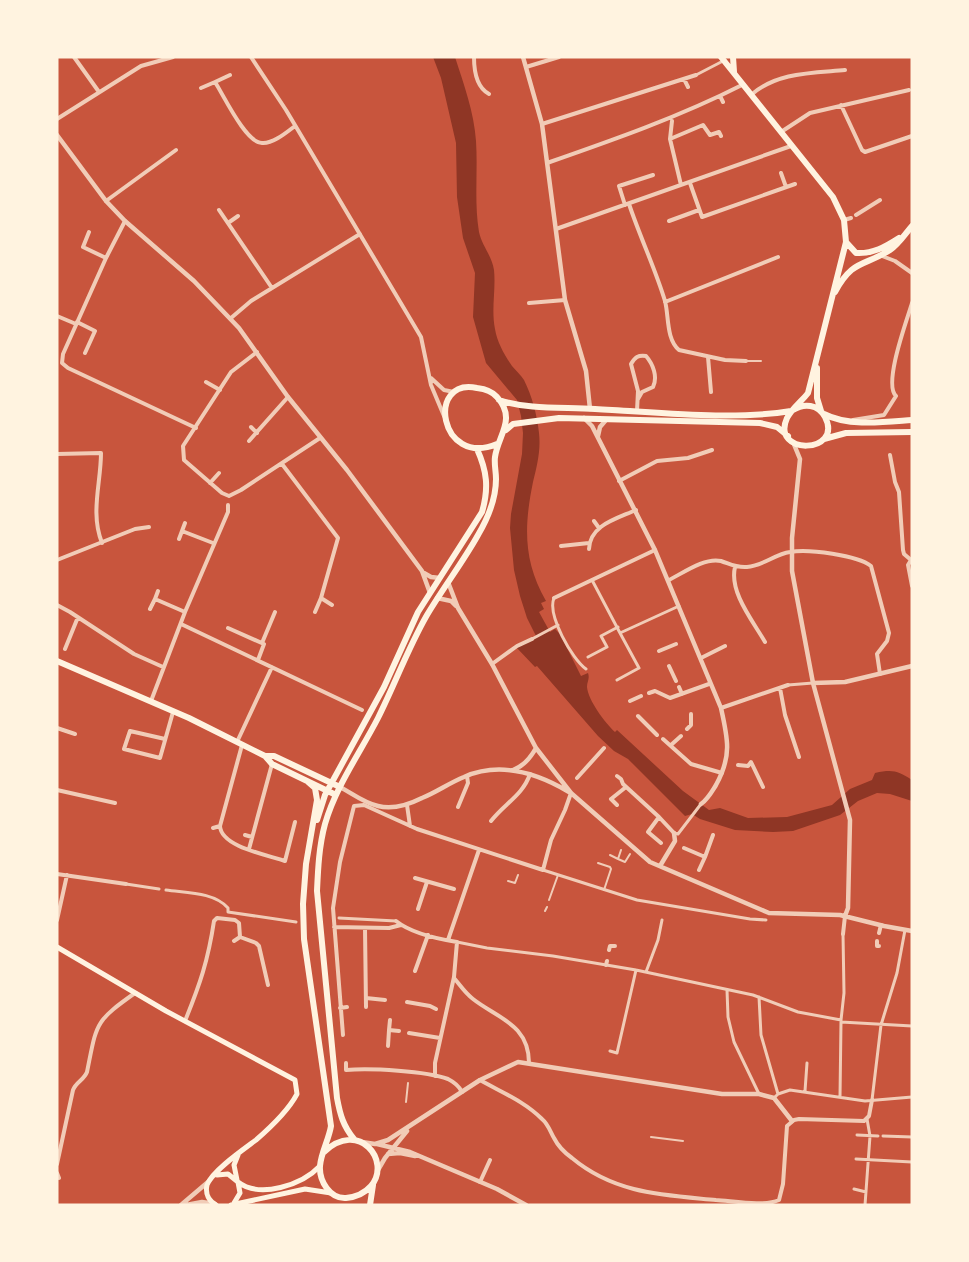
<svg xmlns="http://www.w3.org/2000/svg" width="969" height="1262" font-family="'Source Sans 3',sans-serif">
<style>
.water{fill:#8f3625}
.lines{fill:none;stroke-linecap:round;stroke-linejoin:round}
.service{stroke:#f1ccb7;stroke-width:2}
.pedestrian{stroke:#f1ccb7;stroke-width:3}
.minor{stroke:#f1ccb7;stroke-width:4}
.tertiary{stroke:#f1ccb7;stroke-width:4.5}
.secondary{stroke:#fff3e0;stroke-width:5}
.primary{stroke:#fff3e0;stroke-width:6}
</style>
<rect width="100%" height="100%" fill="#c8553d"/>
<!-- water -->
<path class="water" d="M433 57H455C464 85 474 112 476 141 478 171 474 202 479 232 482 246 492 256 494 270 496 290 491 309 495 329 497 342 505 356 512 366 516 371 521 375 524 380 532 396 537 415 539 433 541 450 537 466 533 482 524 526 523 561 546 601L541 603 544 609 539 612 550 632 555 629 560 634 581 676 588 673C590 679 587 681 587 687 588 700 605 723 615 732L617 730 683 791 709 810 720 808 748 818 787 817 832 805 850 789 872 780 875 773C893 769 898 771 912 780V801L890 794 877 793 858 801 840 815 793 831 773 832 735 830 700 819 692 814 685 816 628 759 614 751 598 736 537 666 535 667 516 647 536 636 527 618 520 596 514 570 510 528 511 514 522 454 523 433 521 416 517 400 486 363 473 317 475 273 463 238 457 197 456 143 441 78Z"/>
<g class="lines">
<!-- service -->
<path class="service" d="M746 361H761
M621 850 618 859 625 862 630 854
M610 855 618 859
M598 863 610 867 611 869 604 890
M508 881 515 883 518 875
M549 900 558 875
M545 911 547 907
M406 1102 408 1083
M651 1137 683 1141"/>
<!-- pedestrian -->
<path class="pedestrian" d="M696 75 723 61
M592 580 620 633 679 606
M554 598C547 615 572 659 586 669
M532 639 558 625
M588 657 607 647 601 636 618 627
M617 680 639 668 620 633
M788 685 813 683
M674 833 678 834 701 804
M543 870 637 900 750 919 766 920
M126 884 159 889
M166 890C186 893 214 892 228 908V912L296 922
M339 918 396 921
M457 942 487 948 553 956 636 970 753 995 798 1012 841 1020V1022L912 1026
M646 972 658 940 662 920
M727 990 728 1017 734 1042 759 1094
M759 997 761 1035 778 1094
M841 1020 844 993 843 934
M610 1051 617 1053
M617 1053 636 970
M805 1091 807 1063
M840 1097 841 1022
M774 1098 778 1094 790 1090 865 1101 912 1097
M872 1100 881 1025 897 973 905 930
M857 1135 878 1136
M883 1136 912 1137
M856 1159 912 1162
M854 1189 866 1192
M865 1205 870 1136 867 1119"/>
<!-- minor -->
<path class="minor" d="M74 57 99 92
M251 57 286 110 421 337 431 385 444 416
M474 57C474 71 476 87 489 94
M526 67 559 57
M230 75 215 82C224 96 246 143 262 143 273 144 287 132 295 126
M684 79 688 87
M201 88 215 82
M751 95C777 72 812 73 845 70
M720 96 723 102
M841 105 862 150 865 152 912 136
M57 119 141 66 173 57
M542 124 696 75
M781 132 810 113 909 90
M670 139 672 121
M547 163C613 140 679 117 742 85
M781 173 786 187
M690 183 702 217 795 184
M681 185 670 139 703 125 710 135 719 132 721 136
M106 201 176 150
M629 204C640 237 655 268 665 301 669 316 666 339 679 350L725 360 746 361
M625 205 619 186 653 175
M219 210 272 288
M856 215 880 200
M844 220 851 218
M125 221 106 258 63 354 62 363 68 368 196 428
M669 221 699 210
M228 223 238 216
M556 229 791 146
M89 232 83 247 106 258
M882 256 895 261 912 273
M665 302 778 257
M529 303 565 300
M57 316 76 324
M231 318 251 301 360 234
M77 322 95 331 85 353
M257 352 231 372 183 446 184 460 222 493 229 496 241 490 320 438
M708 357 711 392
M431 378 444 390 454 392
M206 382 220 390
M637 411 638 391 631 364C635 357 638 355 646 356 653 364 658 377 653 387L642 392 638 399
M853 420 884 415 896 396C883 384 907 320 912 303
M251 427 257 433
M249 441 288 397
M57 454 101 453C101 483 90 513 102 543
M890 455 895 482 899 492 903 550 904 554 911 560
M282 464 338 538 321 598 315 612
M619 481 657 461 688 458 712 450
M210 483 219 473
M594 521 599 528
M185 523 182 531 213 543
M179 539 182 531
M561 546 589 543
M589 549C590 525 616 519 636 510
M57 560 135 529 149 527
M911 560 908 565 912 586
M735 567C729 592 753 621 765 642
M669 580C683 573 705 557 721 561 730 564 736 568 747 567 763 566 775 554 790 552 809 549 857 555 871 566L889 633 887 641 877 654 880 674
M158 591 155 599 185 612
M321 598 332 605
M554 598 655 550
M57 605 70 612 134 654 163 667
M150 609 155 599
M181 624 362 710
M228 628 264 644 258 660
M262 643 275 612
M65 649 78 617
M659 651 676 644
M701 658 725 646
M492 664 517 646 532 639
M669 666 676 681
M679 687 682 694
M780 688 785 715 799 757
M649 693 655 691 670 698 709 684
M151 701 185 612 228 512V505
M630 701 641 696
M721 708 788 685
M638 716 657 735
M57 728 75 734
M687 729 691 725V714
M165 739 130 731 124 749 160 758 173 712
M663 739 691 764 722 773
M237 742 272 667
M242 745 220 826C221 847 268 855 285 861L295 822
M671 745 681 736
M738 765 748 766 751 762 763 787
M617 776 621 779 623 784 659 817 674 833
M577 778 604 748
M57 790 115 803
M407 805 410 826
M617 805 611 799 626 787
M458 807 468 783 467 776
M659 817 648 832 661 843
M491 821C504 804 523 795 530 774
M213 828 220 826
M245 835 252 837
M684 848 705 857 699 870
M249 849 272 764
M705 857 713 835
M57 874 126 884
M415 878 454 889
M418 909 427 882
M57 920 67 875
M396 921C411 933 438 939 457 942L454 977 435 1063V1076
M334 927 389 928 401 925
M365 928 366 1007
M879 933 881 925
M843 934 845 916
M448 940 479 850
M234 941 240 937
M877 941V946H879
M609 950 610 946H615
M606 965 607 961
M415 971 428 935
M454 978C460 985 465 993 473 999 497 1018 529 1024 529 1063
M366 998 385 1000
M407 1002 430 1006 436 1009
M340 1008 347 1007
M390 1020 389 1030 399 1031
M185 1021C200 984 208 961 214 921L217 918 235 920 239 923 240 937 256 943 259 946 268 985
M409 1033 440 1038
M343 1035 333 908 340 862 354 806 364 805 417 829 543 870 551 840 565 810 571 793
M388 1046 389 1030
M346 1063V1070C371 1068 426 1071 448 1079 454 1082 459 1086 462 1092
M480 1080C501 1092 524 1101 542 1119 548 1124 550 1131 554 1138 558 1146 565 1153 572 1158 615 1194 664 1195 716 1200 733 1201 764 1207 779 1200L783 1184 787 1126 794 1120 799 1119 864 1121 869 1116 872 1100
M57 1164 73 1090C76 1082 84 1080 87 1072 97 1023 94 1022 135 993
M57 1173 59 1178
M480 1182 490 1160"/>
<!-- tertiary -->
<path class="tertiary" d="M523 57 542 124 565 300 586 371 590 409
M57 135 106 201 125 221 194 281 239 328 288 397 347 470 422 571 430 593
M584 418 592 426 655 550 721 708C728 739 732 756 716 785 711 793 708 799 701 804
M598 436 600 427 606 420
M793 442 800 459 792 538V571L813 683 850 820 848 908 845 916
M424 573 431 577 440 578
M448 582 458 608 492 664 536 748 571 793 650 862 769 913 840 915 884 926 912 931
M437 598 451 601 456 606
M813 683 845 682 912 666
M513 770C524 766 531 757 536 748
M340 787C353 794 364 803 378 806 393 810 408 805 422 798 437 792 449 783 464 777 500 761 537 773 569 792
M660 866 675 841 674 833
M362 1142 375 1144 388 1140 480 1080 518 1062 722 1094H759L774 1098 792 1121
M377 1144 410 1152 497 1189 526 1205
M388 1154 400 1153 415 1156
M378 1170 385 1158 407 1131
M181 1205 208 1182
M186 1205 202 1202 215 1204"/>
<!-- secondary -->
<path class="secondary" d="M57 947 166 1011 295 1080 297 1094C288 1111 271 1127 256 1140 244 1149 212 1171 207 1185 205 1194 209 1201 216 1205
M217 1175 228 1174 238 1182 240 1193 234 1203
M237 1180 234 1165 238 1155
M238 1182C260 1199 302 1185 320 1166
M231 1205 305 1189 331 1193"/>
<!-- primary -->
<path class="primary" d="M721 57 833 197 844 220 846 242 808 393C802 401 792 408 787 418 770 456 844 454 825 417 818 404 804 403 793 410
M733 57 734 72
M846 242 856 253C873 254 885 247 899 238
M835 292C853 259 863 267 890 250 899 244 905 234 912 226
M817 368V398L821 411
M499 400C529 410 563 407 595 409 656 412 731 421 791 411
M824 414C849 427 885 422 912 420
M506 430 513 424 559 418 760 423 777 427 788 436
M824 439 846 433 912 432
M57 661 189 718 265 756H274L340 787
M265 756 272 764 336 795
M307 781 315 788 317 800 306 864 303 904 304 939 331 1126C329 1139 321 1153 320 1166 319 1181 330 1199 346 1198 356 1197 364 1194 371 1186 392 1161 359 1119 324 1152
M317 820 325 795 384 687 418 612 482 512C489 488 487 471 477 449
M354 1139C343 1126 340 1114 337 1098L317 891C318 869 319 846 325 824 336 786 360 753 378 718 395 684 408 648 427 615 443 588 463 562 478 535 488 518 496 500 496 479 496 471 494 464 495 457 498 435 517 419 497 397 492 391 485 389 477 388 426 377 439 468 497 444
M370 1205 373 1185"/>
</g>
<!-- border -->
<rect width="969" height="1262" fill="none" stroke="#fff3e0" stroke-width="117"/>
</svg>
